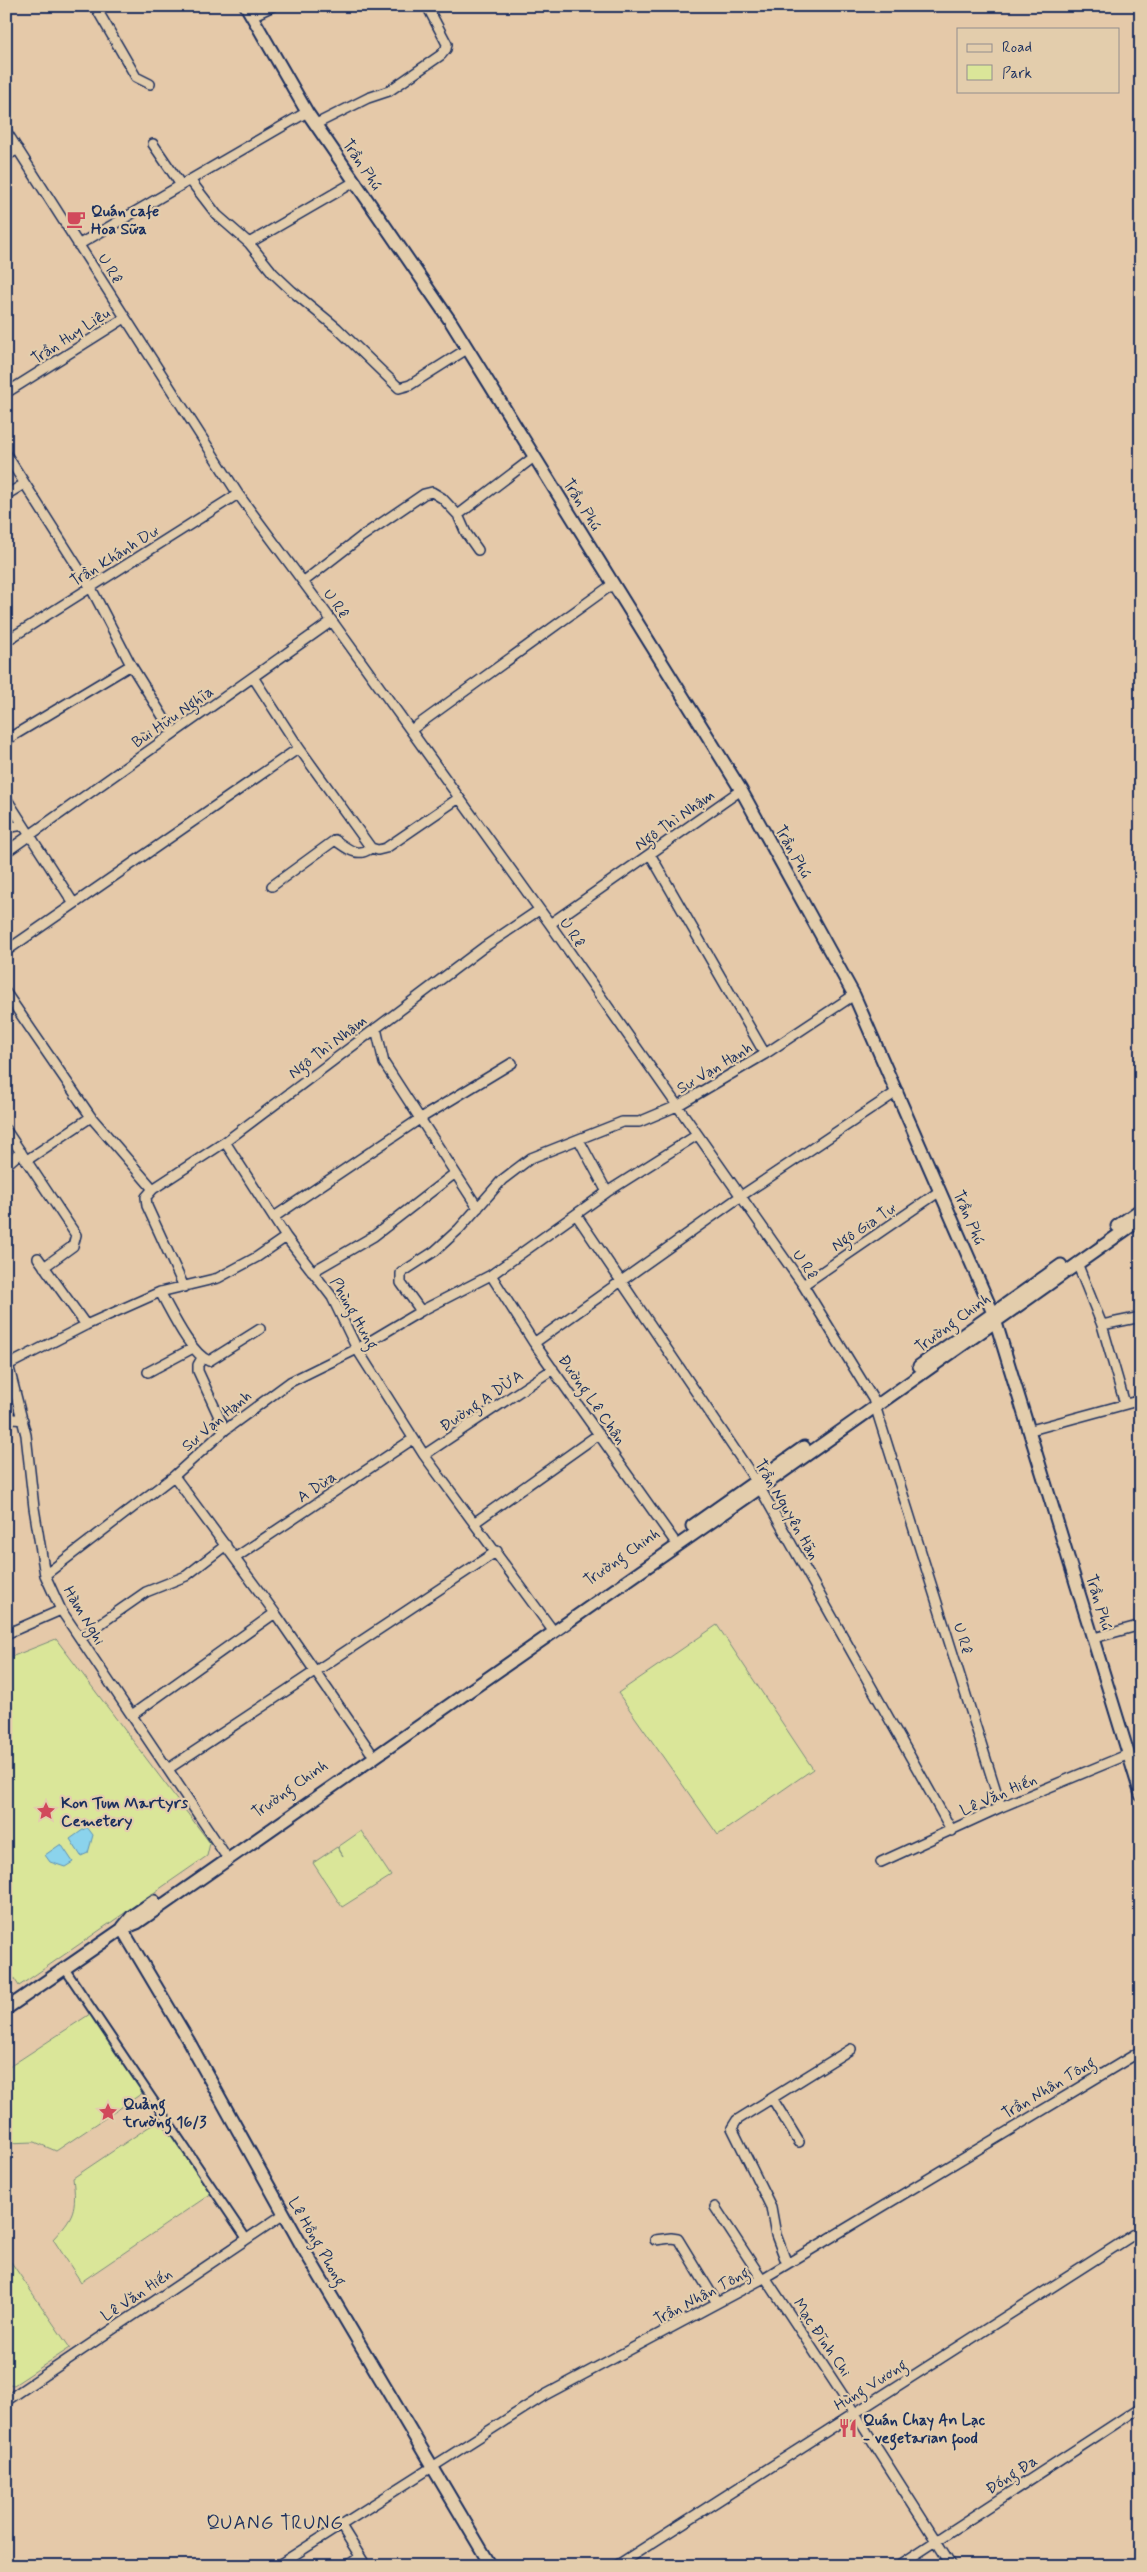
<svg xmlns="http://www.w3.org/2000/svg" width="1147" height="2572" font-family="Mynerve,sans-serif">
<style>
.green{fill:#dae699;stroke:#7a8a7c}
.water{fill:#8bd3ec;stroke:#5e91b3}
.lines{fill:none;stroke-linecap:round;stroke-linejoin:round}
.pedestrian-casing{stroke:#1b2f5e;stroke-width:11}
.minor-casing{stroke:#1b2f5e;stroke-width:12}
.tertiary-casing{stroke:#1b2f5e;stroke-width:15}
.pedestrian{stroke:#e3cdac;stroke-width:7}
.minor{stroke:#e3cdac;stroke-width:9}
.tertiary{stroke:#e3cdac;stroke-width:11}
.labels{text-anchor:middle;stroke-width:4.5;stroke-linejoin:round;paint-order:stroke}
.street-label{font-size:16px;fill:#1b2f5e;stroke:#e3cdac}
.poi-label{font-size:16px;font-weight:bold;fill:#1b2f5e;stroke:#e3cdac;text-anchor:start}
.quarter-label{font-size:19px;letter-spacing:1px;fill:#1b2f5e;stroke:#e3cdac}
</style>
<rect width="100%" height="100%" fill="#e5c9a9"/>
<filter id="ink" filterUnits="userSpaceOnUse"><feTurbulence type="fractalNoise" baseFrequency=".02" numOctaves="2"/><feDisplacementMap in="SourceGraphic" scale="10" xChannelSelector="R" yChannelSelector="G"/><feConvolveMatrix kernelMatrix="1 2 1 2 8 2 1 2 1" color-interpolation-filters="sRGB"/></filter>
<g filter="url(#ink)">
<!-- green -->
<path class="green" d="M717 1625 813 1769 718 1835 618 1693Z
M56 1639 210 1843 207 1856 19 1986 6 1966V1689L9 1688 6 1659Z
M361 1831 391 1876 342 1907 313 1863 337 1847 343 1856 338 1847Z
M93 2012 147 2090 56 2151 35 2142 6 2143V2069Z
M165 2116 215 2191 81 2282 53 2239C74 2216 77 2210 73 2178Z
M11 2262 70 2348 14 2385 6 2383V2265Z"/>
<!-- water -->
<path class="water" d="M87 1827 93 1835 88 1853 81 1856 70 1839Z
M61 1844 73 1862 65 1867 50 1862 45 1855Z"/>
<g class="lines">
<!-- pedestrian casing -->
<g class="pedestrian-casing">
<path id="pedestrian" d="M65 1969 246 2238"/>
</g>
<!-- minor casing -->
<g class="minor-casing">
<path id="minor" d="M95 6 136 77 150 84
M252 16 273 6
M316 124 368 98 389 91 441 55 446 49 447 44 427 6
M6 131 238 494 332 621 550 924 803 1285 873 1399 1001 1807
M153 144 181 185
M6 156 18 149
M190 180 217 215 249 243 356 181
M249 243 273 273 292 291 337 328 399 388 410 385 467 349
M78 245 307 112
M6 393 125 318
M6 454 91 588 131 665 173 733
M6 495 24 484
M458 515 466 533 478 550
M303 582 361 537 424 494 432 492 442 498 458 515 534 457
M6 641 238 494
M253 677 299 748 371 848 378 850 386 848 459 798
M411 730 613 584
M6 740 131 665
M6 798 74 904
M6 828 23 825
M6 852 332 621
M650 854 765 1054
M272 886 335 840C348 849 357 858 371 848
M550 924 741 790
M6 951 299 748
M6 993 91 1117
M376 1028 384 1063 478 1208
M6 1130 76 1235 73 1246 44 1267
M27 1160 91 1117 153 1189
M6 1165 21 1152
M607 1192 697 1135
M577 1216 756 1481 952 1831
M274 1217 421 1118 512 1063
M286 1237 225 1142 484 947 539 910
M38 1258 86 1325
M1077 1263 1102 1325 1125 1404
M312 1272 374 1236 454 1174
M491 1275 534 1343 673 1539
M803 1285 940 1191
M184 1287 147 1206 146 1197 153 1189 225 1142
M160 1292C171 1311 190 1353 209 1361L260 1329
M421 1311 401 1283V1273L435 1251 459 1229 502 1180 531 1158 622 1122H639L677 1106 765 1054 854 995
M1102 1325 1141 1317
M534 1343 741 1196 898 1091
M6 1356 26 1435 34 1508 45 1575 61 1610 224 1853
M202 1358 198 1365V1371L225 1430
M10 1364 86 1325 160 1292 218 1278 257 1257 286 1237 332 1297 357 1349 424 1455 554 1632
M148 1372 193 1348
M6 1418 23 1420
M1031 1430 1141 1400
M424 1455 553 1369
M174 1476 275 1613 370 1751
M474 1523 599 1434
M235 1558 413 1439
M45 1575 174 1476 225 1430 290 1382 357 1349 421 1311 491 1275 607 1192 579 1140
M6 1634 61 1610
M80 1638 146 1592 186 1576 226 1545
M1094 1638 1141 1625
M132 1715 275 1613
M168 1769 497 1551
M881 1862 1001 1807 1129 1754
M772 2098 799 2142
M715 2207 762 2279
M655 2240 671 2238 678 2239 717 2303
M787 2264 776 2235 771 2207 732 2128 737 2120 851 2049
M765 2277 854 2412 952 2566
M6 2401 284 2214
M340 2524 366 2566
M277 2566 545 2395 762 2279 1141 2051
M347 2566 360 2557
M616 2566 1141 2230
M898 2566 1141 2407"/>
</g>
<!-- tertiary casing -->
<g class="tertiary-casing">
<path id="tertiary" d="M246 6 307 112 451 322 741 790 854 995 993 1313 1141 1795
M1117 1226 1141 1209
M919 1366 1061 1265
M692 1526 804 1447
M123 1927 132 1916 154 1901
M122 1929 188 2040 303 2248 491 2566
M6 2009 122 1929 137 1923 760 1488 1141 1219"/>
</g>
<!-- pedestrian -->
<use href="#pedestrian" class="pedestrian"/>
<!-- minor -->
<use href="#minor" class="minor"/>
<!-- tertiary -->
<use href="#tertiary" class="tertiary"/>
</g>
</g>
<!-- icons -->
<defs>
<g id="cafe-bare" transform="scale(1.5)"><path d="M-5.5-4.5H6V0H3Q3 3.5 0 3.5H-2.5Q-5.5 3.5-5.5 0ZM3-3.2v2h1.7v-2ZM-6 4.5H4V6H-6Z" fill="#d1495b" stroke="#e3cdac" stroke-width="2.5" paint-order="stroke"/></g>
<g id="sight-bare" transform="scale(1.5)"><path d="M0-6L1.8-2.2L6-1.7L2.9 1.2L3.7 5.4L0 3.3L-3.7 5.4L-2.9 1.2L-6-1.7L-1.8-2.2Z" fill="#d1495b" stroke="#e3cdac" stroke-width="2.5" paint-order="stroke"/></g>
<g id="restaurant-bare" transform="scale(1.5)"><path d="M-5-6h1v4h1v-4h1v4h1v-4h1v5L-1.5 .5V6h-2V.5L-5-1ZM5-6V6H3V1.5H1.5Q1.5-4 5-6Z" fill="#d1495b" stroke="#e3cdac" stroke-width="2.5" paint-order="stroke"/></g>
</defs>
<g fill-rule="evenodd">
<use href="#cafe-bare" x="76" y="219"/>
<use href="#sight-bare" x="46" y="1811"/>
<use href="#sight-bare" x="108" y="2112"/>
<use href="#restaurant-bare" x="848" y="2428"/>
</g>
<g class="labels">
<!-- street labels -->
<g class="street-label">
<text transform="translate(363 164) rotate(56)" y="6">Trần Phú</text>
<text transform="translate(111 268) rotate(58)" y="6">U Rê</text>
<text transform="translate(70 335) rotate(-33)" y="6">Trần Huy Liệu</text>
<text transform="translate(583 504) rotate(58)" y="6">Trần Phú</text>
<text transform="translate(114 555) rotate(-32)" y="6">Trần Khánh Dư</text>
<text transform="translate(337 603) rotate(54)" y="6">U Rê</text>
<text transform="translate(172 716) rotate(-35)" y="6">Bùi Hữu Nghĩa</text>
<text transform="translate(674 819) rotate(-35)" y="6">Ngô Thì Nhậm</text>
<text transform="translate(794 851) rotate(61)" y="6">Trần Phú</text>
<text transform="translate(573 932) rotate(55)" y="6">U Rê</text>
<text transform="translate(327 1046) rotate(-37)" y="6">Ngô Thì Nhậm</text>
<text transform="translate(714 1067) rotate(-31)" y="6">Sư Vạn Hạnh</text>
<text transform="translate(970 1217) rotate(67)" y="6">Trần Phú</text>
<text transform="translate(863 1226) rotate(-34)" y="6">Ngô Gia Tự</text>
<text transform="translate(806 1264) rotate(56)" y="6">U Rê</text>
<text transform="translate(355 1313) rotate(60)" y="6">Phùng Hưng</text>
<text transform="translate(952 1322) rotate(-36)" y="6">Trường Chinh</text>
<text transform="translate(593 1399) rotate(55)" y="6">Đường Lê Chân</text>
<text transform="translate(481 1400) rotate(-34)" y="6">Đường A DỪA</text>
<text transform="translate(216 1420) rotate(-40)" y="6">Sư Vạn Hạnh</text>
<text transform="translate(316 1486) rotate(-34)" y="6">A Dừa</text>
<text transform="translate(788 1509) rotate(60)" y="6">Trần Nguyên Hãn</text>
<text transform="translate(621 1556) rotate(-35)" y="6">Trường Chinh</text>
<text transform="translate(1100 1602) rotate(73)" y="6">Trần Phú</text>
<text transform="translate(85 1615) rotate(59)" y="6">Hàm Nghi</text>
<text transform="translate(964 1638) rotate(73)" y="6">U Rê</text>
<text transform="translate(289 1788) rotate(-35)" y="6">Trường Chinh</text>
<text transform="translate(998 1794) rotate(-24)" y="6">Lê Văn Hiến</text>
<text transform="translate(1048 2087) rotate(-31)" y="6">Trần Nhân Tông</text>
<text transform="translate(318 2241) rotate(60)" y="6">Lê Hồng Phong</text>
<text transform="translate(136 2294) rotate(-34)" y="6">Lê Văn Hiến</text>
<text transform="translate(701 2295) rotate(-28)" y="6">Trần Nhân Tông</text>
<text transform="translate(823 2337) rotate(56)" y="6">Mạc Đĩnh Chi</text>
<text transform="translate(870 2384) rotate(-32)" y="6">Hùng Vương</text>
<text transform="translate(1011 2474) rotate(-33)" y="6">Đống Đa</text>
</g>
<!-- poi labels -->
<g class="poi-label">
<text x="91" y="216">Quán cafe<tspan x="91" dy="18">Hoa Sữa</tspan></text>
<text x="61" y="1808">Kon Tum Martyrs<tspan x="61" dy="18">Cemetery</tspan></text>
<text x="123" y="2109">Quảng<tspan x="123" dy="18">trường 16/3</tspan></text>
<text x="863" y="2425">Quán Chay An Lạc<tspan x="863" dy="18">- vegetarian food</tspan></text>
</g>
<!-- quarter labels -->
<g class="quarter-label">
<text x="275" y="2529">QUANG TRUNG</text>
</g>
</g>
<!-- margin -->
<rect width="1147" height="2572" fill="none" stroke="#e3cdac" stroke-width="25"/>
<rect x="12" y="12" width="1122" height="2547" fill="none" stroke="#1b2f5e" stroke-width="2" filter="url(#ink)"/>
<!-- legend -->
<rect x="957" y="28" width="162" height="65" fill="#e3cdac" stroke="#938e8d"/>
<rect x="967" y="44" width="25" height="8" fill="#e3cdac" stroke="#938e8d"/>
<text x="1002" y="52" font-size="15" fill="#1b2f5e">Road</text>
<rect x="967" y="65" width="25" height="15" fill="#dae699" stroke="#938e8d"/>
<text x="1002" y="78" font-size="15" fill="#1b2f5e">Park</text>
</svg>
